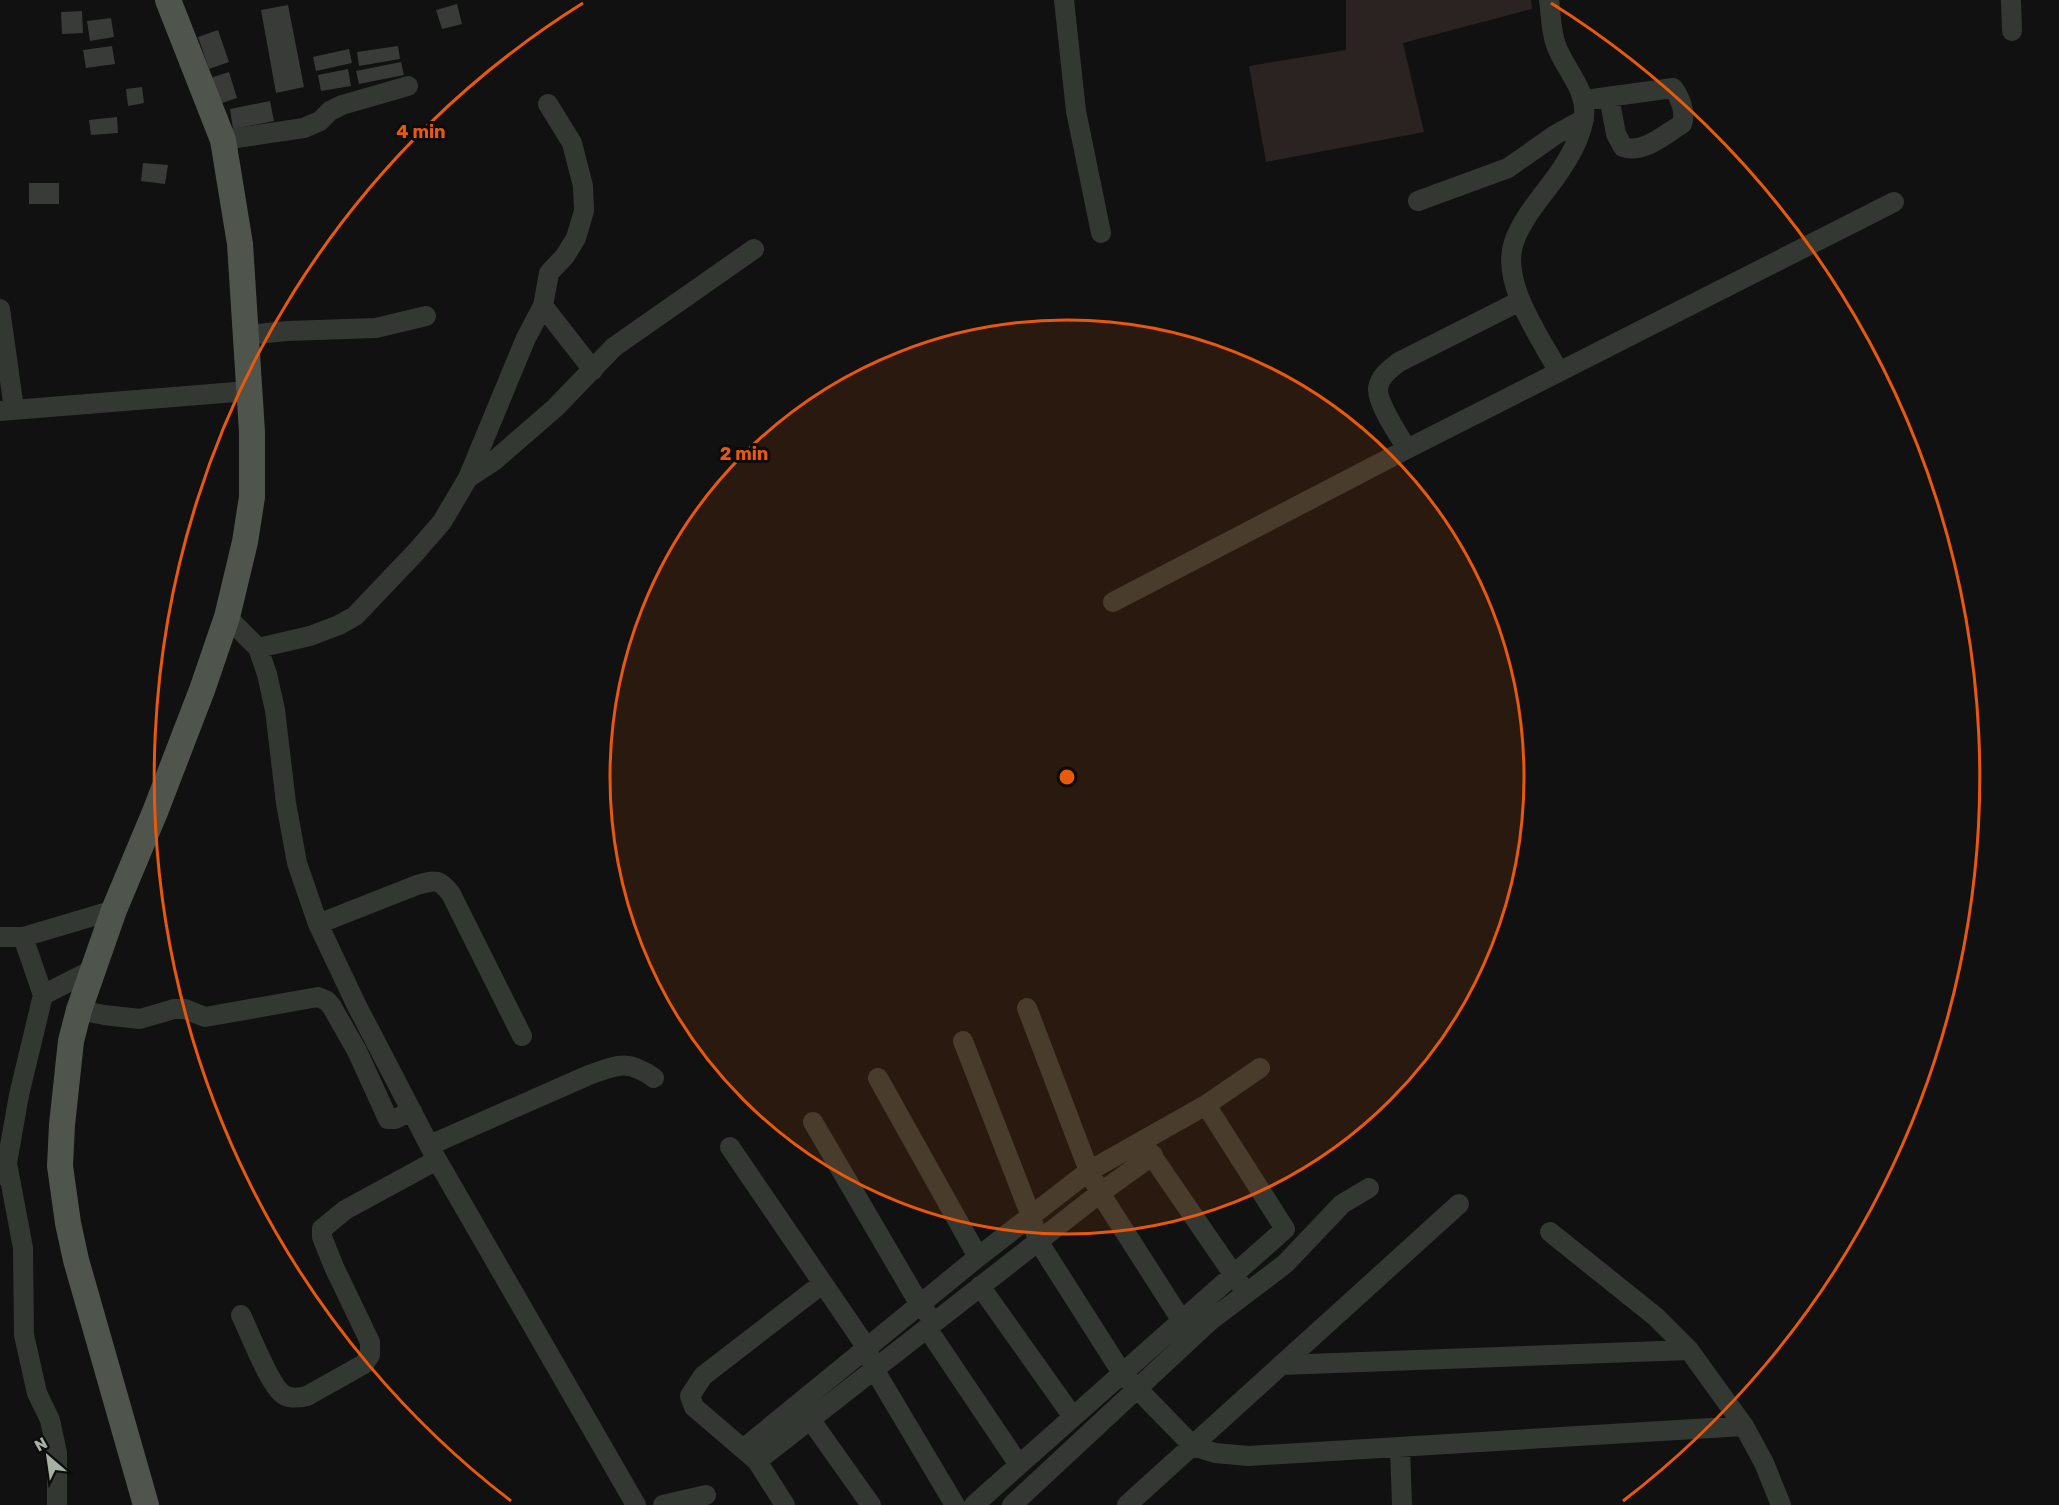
<svg xmlns="http://www.w3.org/2000/svg" width="2059" height="1505" font-family="Rubik,sans-serif">
<style>
.green{fill:#2a2322}
.building{fill:#383b37}
.lines{fill:none;stroke-linecap:round;stroke-linejoin:round}
.minor{stroke:#343833;stroke-width:20}
.major{stroke:#4f554d;stroke-width:26}
.ring{fill:none;stroke:#e8590c;stroke-width:3}
.centre{fill:#e8590c;stroke:#0b0c0b;stroke-width:3}
.ring-label{font-size:18px;text-anchor:middle;font-weight:bold;fill:#e8590c;stroke:#0b0c0b;stroke-width:6;stroke-linejoin:round;paint-order:stroke}
</style>
<rect width="100%" height="100%" fill="#101110"/>
<!-- green -->
<path class="green" d="M1346 0H1531L1532 9 1403 43 1424 132 1266 162 1249 66 1346 50Z"/>
<!-- building -->
<path class="building" d="M457 4 462 24 442 29 436 10Z
M288 5 304 87 276 93 261 10Z
M82 11 83 33 62 34 61 12Z
M111 18 114 37 90 41 87 21Z
M218 30 229 62 209 69 198 37Z
M112 46 115 64 86 68 83 50Z
M398 46 400 59 359 66 357 52Z
M349 49 352 63 316 71 313 57Z
M401 62 404 75 359 84 356 71Z
M348 69 351 86 321 91 318 75Z
M229 72 237 98 216 105 207 79Z
M142 87 144 103 128 106 126 89Z
M270 101 274 121 233 129 230 109Z
M117 117 118 133 91 135 89 120Z
M143 163 168 165 165 184 141 181Z
M29 183H59V204H29Z"/>
<g class="lines">
<!-- minor -->
<path class="minor" d="M1064 0 1076 111 1101 233
M1549 0C1551 14 1551 32 1556 45 1565 70 1587 89 1584 116 1582 137 1568 160 1556 177 1541 197 1522 219 1514 242 1500 282 1540 337 1559 372
M2011 0 2012 31
M1585 100 1673 88C1680 97 1686 112 1682 124 1665 134 1644 154 1623 147L1616 134 1609 97
M548 104 572 143 583 186 584 211 576 238 565 256 549 273 543 306 593 370
M223 140 304 128 320 121 330 111 342 105 408 86
M1418 201 1508 168 1555 135 1584 119
M0 309 14 409
M246 335 287 331 376 328 426 316
M0 411 248 391
M1407 449C1399 435 1377 404 1378 388 1380 376 1390 369 1399 362L1520 301
M468 478 526 338 543 306
M1113 602 1407 449 1894 202
M227 617 258 648 267 674 275 710 286 803 297 863 318 924 357 1006 437 1160 636 1505
M258 648 310 636 339 625 355 616 415 553 442 522 468 478 494 461 555 408 614 347 754 249
M318 924 417 885C435 880 439 878 451 894L522 1036
M0 937H23L114 910
M23 937 43 995
M1027 1008 1089 1171 1100 1193 1182 1321
M79 1010 104 1015 140 1019 174 1009H185L205 1017 318 997 327 1001 332 1007 357 1051 388 1119H395L412 1111
M963 1041 1031 1216 1038 1241 1122 1373 1193 1446 1215 1453 1248 1456 1744 1426
M878 1078 978 1257
M813 1122 920 1305 927 1313
M430 1145 589 1075C618 1065 627 1059 654 1078
M730 1147 867 1348 874 1369 955 1505
M1146 1147 1240 1284
M7 1163 23 1248 24 1335 37 1393 50 1420 57 1453V1505
M1 1175 7 1163 19 1095 43 995 92 970
M1550 1232 1656 1317 1689 1350 1744 1426 1764 1463 1781 1505
M980 1286 1073 1417
M241 1315C249 1331 270 1387 284 1395 291 1399 299 1398 307 1396L364 1364 370 1355V1342L334 1267 322 1237V1229L345 1210 437 1160
M927 1328 1019 1465
M1281 1365 1689 1350
M810 1419 871 1505
M1400 1447 1402 1505
M743 1449 978 1257 1089 1171 1206 1105 1260 1068
M757 1461 1100 1193 1153 1155
M663 1505 706 1495
M785 1505 757 1461 694 1407 690 1396 703 1376 822 1284
M974 1505 1285 1229 1206 1105
M1012 1505 1211 1320 1285 1264 1342 1204 1369 1188
M1127 1505 1459 1204"/>
<!-- major -->
<path class="major" d="M146 1505 76 1260 68 1223 60 1166 62 1125 71 1041 79 1010 114 910 155 812 202 690 227 617 245 542 252 497V432L240 244 223 140 168 0"/>
</g>
<!-- distance rings -->
<circle cx="1067" cy="777" r="457" fill="#e8590c" fill-opacity=".12"/>
<g class="ring">
<circle cx="1067" cy="777" r="457"/>
<path d="M511 1501A913 913 0 0 1 583 3M1551 3A913 913 0 0 1 1623 1501"/>
</g>
<circle cx="1067" cy="777" r="9" class="centre"/>
<g class="ring-label">
<text x="421" y="138">4 min</text>
<text x="744" y="460">2 min</text>
</g>
<!-- north arrow -->
<g transform="translate(48 1457) rotate(331)" stroke="#0b0c0b" stroke-width="4.5" paint-order="stroke">
<path d="M0-4.5L10 22L0 15L-10 22Z" fill="#a7b1a2"/>
<text y="-9" font-size="16" font-weight="bold" text-anchor="middle" fill="#a7b1a2">N</text>
</g>
</svg>
